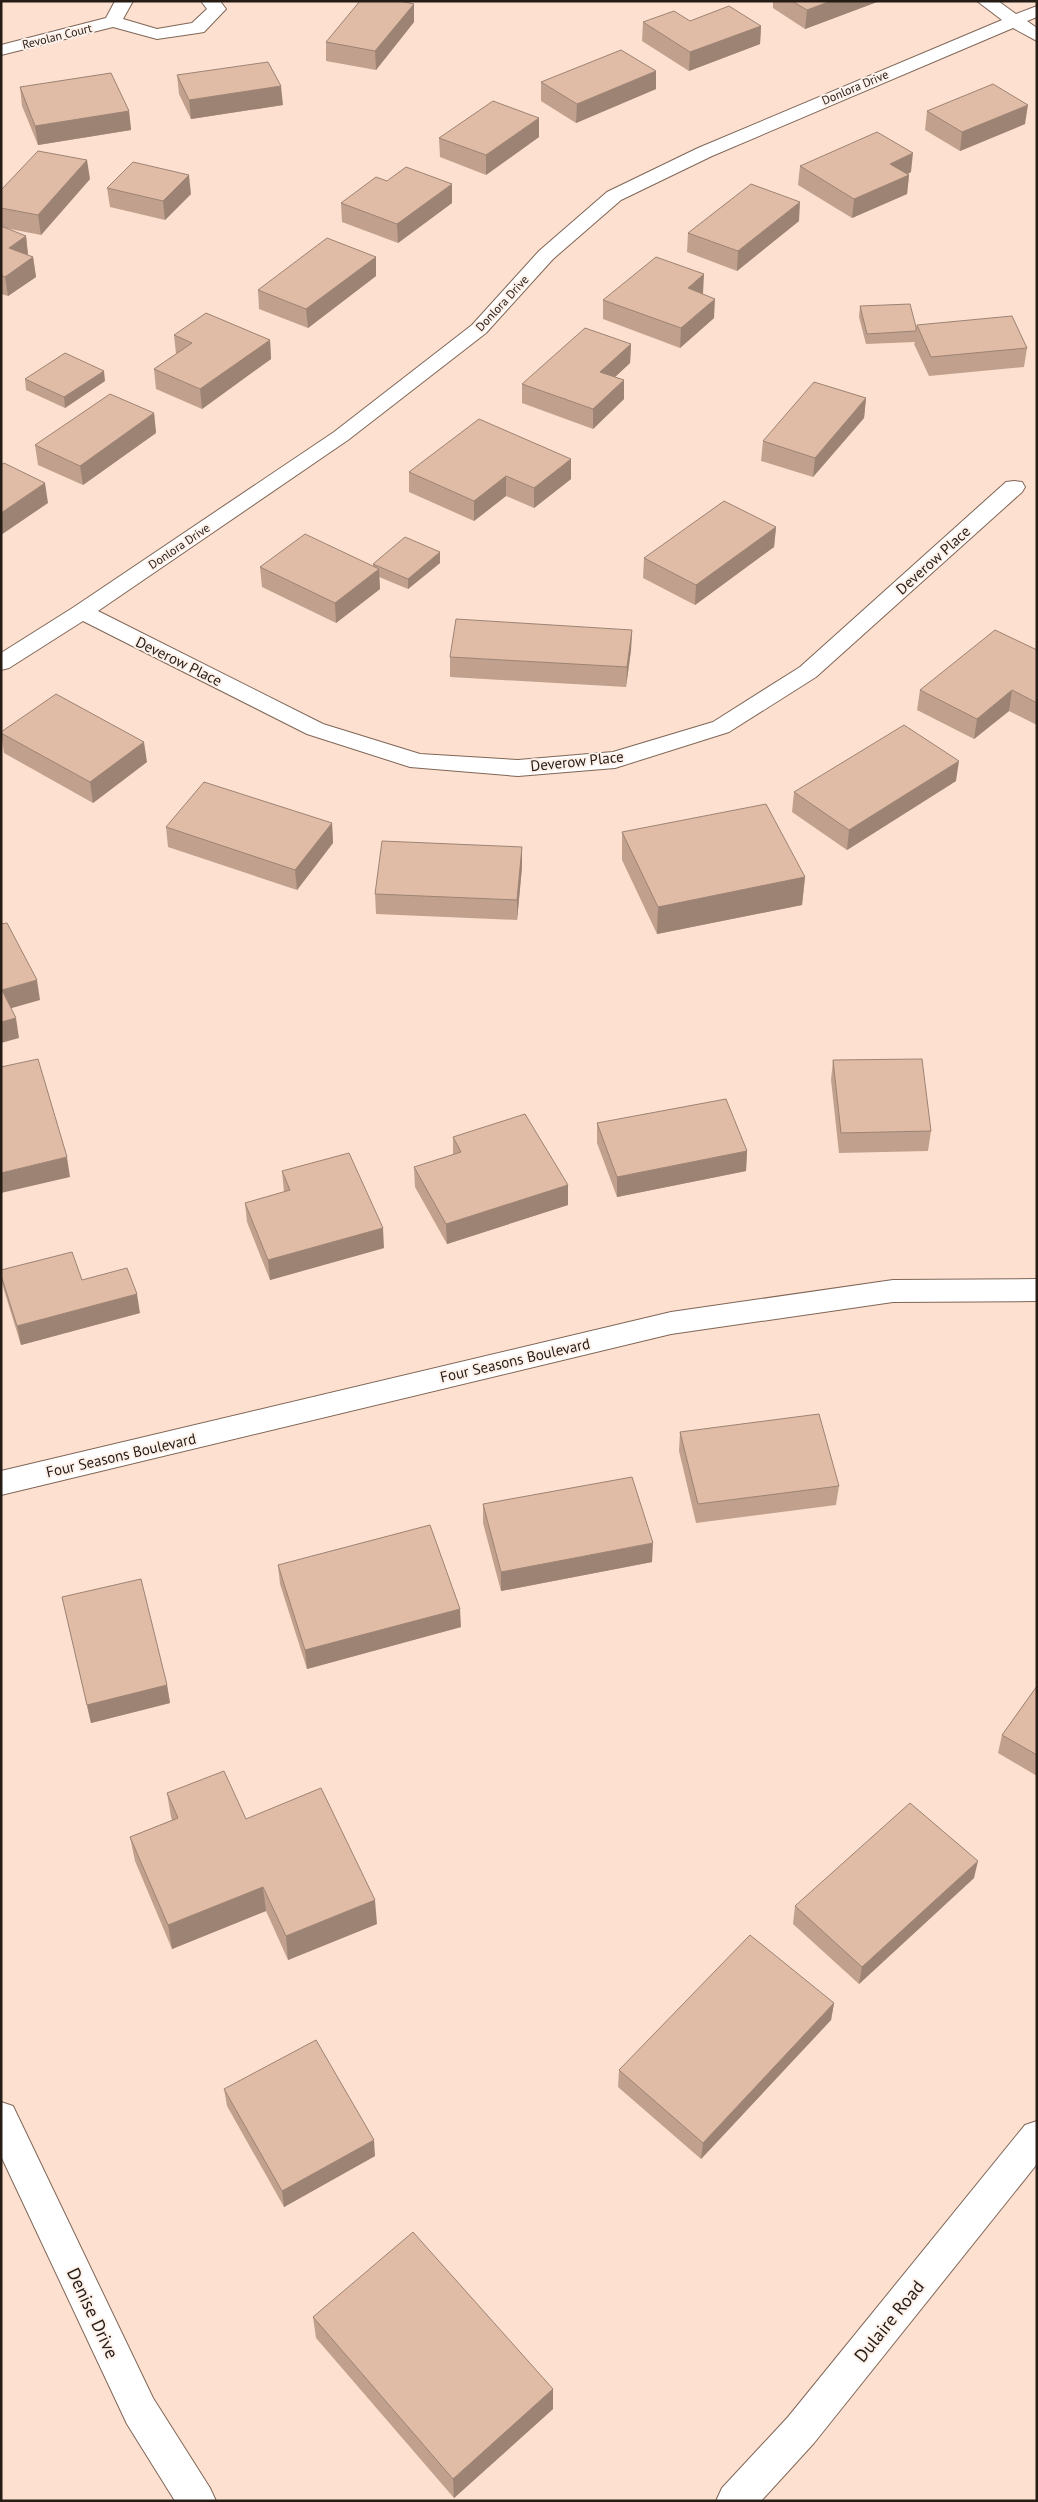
<svg xmlns="http://www.w3.org/2000/svg" width="1038" height="2502" font-family="'PT Sans',sans-serif">
  <rect width="100%" height="100%" fill="#fde0cf"/>
  <g fill="none" stroke-linecap="round" stroke-linejoin="round">
    <g stroke="#7f6657" stroke-width="2">
      <g id="street">
        <path d="M115 1H133L123 19 157 29 192 23 207 9 201 1H220L226 9 204 32 198 33 157 39 113 27 1 55V45L106 18Z"/>
        <path d="M977 1H998L1016 14 1037 6V17L1027 21 1037 28V41L1013 28 712 156 621 200 553 259 486 333 348 440 98 611 323 724 420 754 518 760 613 752 713 722 800 667 1006 482 1014 481 1022 482 1025 487 1022 492 816 677 729 732 615 768 518 776 410 767 307 734 83 621 9 668 1 670V653L74 607 334 432 472 325 539 251 607 192 698 148 1002 20Z"/>
        <path d="M1 2102 13 2106 153 2398 210 2488 216 2501H175L127 2424 1 2156Z"/>
        <path d="M1037 2121V2164L814 2443 761 2501H716L722 2488 788 2417 1025 2125Z"/>
      </g>
    </g>
    <g stroke="#7f6657" stroke-width="2">
      <path id="secondary" d="M1037 1279V1301L893 1302 671 1334 1 1495V1471L671 1312 893 1280Z"/>
    </g>
    <use href="#street" fill="#fff" fill-rule="evenodd"/>
    <use href="#secondary" fill="#fff" fill-rule="evenodd"/>
  </g>
  <g fill="#c1a18e">
    <path d="M773 1H877V2L805 29 773 8Z"/>
    <path d="M414 4V22L376 70 326 61V42Z"/>
    <path d="M690 21 761 26 760 44 689 71 642 41 643 22Z"/>
    <path d="M177 75 283 105 191 119 179 94Z"/>
    <path d="M541 82 656 89 576 123 541 101Z"/>
    <path d="M20 87 129 111 131 130 38 145 22 106Z"/>
    <path d="M927 111 1025 124 960 151 925 130Z"/>
    <path d="M539 137 486 175 440 157 439 138Z"/>
    <path d="M800 166 911 172 908 174 909 175 907 194 852 218 798 185Z"/>
    <path d="M90 179 41 235 5 228 26 236 28 255 33 257 36 277 8 296 1 294V190Z"/>
    <path d="M387 181 452 203 398 243 342 222 341 203Z"/>
    <path d="M107 188 191 194 165 220 110 207Z"/>
    <path d="M799 221 737 271 687 252 688 233Z"/>
    <path d="M376 257V276L308 328 259 309 258 290Z"/>
    <path d="M703 294 714 318 680 348 603 319V300Z"/>
    <path d="M860 306 916 327 917 325 1027 348 1024 367 929 376 914 344 915 342 866 344 859 317Z"/>
    <path d="M174 335 270 340 271 359 202 409 156 389 154 369 176 354Z"/>
    <path d="M631 344 630 363 615 377 624 380V399L593 429 522 403V384Z"/>
    <path d="M25 379 105 381 65 408 26 390Z"/>
    <path d="M866 398 864 418 813 477 761 461 763 441Z"/>
    <path d="M154 413 156 433 83 485 38 465 35 445Z"/>
    <path d="M571 459V479L534 508 506 496 474 521 409 492V472Z"/>
    <path d="M776 527 774 547 695 605 643 578 644 558Z"/>
    <path d="M440 563 408 589 379 577 380 589 336 623 262 587 260 567 373 566V564Z"/>
    <path d="M632 630 631 650 626 687 450 677V657Z"/>
    <path d="M1037 650V725L1009 711 974 739 917 710 920 690Z"/>
    <path d="M1 732 147 762 93 803 4 753Z"/>
    <path d="M956 781 847 850 792 812 794 792Z"/>
    <path d="M332 823 333 843 297 890 168 847 166 827Z"/>
    <path d="M622 832 805 877 802 905 657 934 622 860Z"/>
    <path d="M522 847V867L517 920 376 914 375 894Z"/>
    <path d="M833 1060 931 1131 928 1151 839 1153 831 1080Z"/>
    <path d="M597 1123 747 1151 746 1171 617 1197 597 1143Z"/>
    <path d="M453 1137 568 1185V1205L447 1244 415 1187 414 1167 453 1155Z"/>
    <path d="M282 1171 384 1248 270 1280 247 1222 245 1203 284 1192Z"/>
    <path d="M1 1270 82 1280 140 1313 21 1345 4 1290 1 1278Z"/>
    <path d="M680 1432 839 1486 836 1505 696 1523 679 1451Z"/>
    <path d="M483 1504 652 1562 501 1591 483 1523Z"/>
    <path d="M278 1565 461 1627 307 1669 280 1584Z"/>
    <path d="M62 1597 167 1685 170 1703 91 1723Z"/>
    <path d="M1037 1686V1776L998 1753 1002 1735Z"/>
    <path d="M167 1793 246 1819 377 1924 288 1960 266 1911 172 1949 135 1861 130 1837 172 1820 171 1817Z"/>
    <path d="M974 1878 859 1984 793 1924 795 1906Z"/>
    <path d="M834 2003 831 2020 701 2159 618 2087 619 2070Z"/>
    <path d="M224 2089 375 2156 284 2207 227 2106Z"/>
    <path d="M313 2317 553 2389V2409L454 2498 316 2338Z"/>
  </g>
  <g fill="#9d8374">
    <path d="M831 1H877V2L805 29 807 10Z"/>
    <path d="M414 4V22L376 70 375 51Z"/>
    <path d="M761 26 760 44 689 71 690 52Z"/>
    <path d="M656 71V89L576 123 577 104Z"/>
    <path d="M281 86 283 105 191 119 189 100Z"/>
    <path d="M1028 105 1025 124 960 151 962 132Z"/>
    <path d="M129 111 131 130 38 145 35 126Z"/>
    <path d="M539 118V137L486 175V155Z"/>
    <path d="M913 153 911 172 888 183 890 164Z"/>
    <path d="M87 160 90 179 41 235 38 215Z"/>
    <path d="M189 175 191 194 165 220 163 201Z"/>
    <path d="M909 175 907 194 852 218 854 199Z"/>
    <path d="M452 184V203L398 243 397 224Z"/>
    <path d="M800 202 799 221 737 271 738 251Z"/>
    <path d="M26 236 28 255 9 248Z"/>
    <path d="M33 257 36 277 8 296 5 277Z"/>
    <path d="M376 257V276L308 328 306 309Z"/>
    <path d="M704 274 703 294 688 288Z"/>
    <path d="M715 299 714 318 680 348 681 328Z"/>
    <path d="M270 340 271 359 202 409 200 389Z"/>
    <path d="M631 344 630 363 600 391V372Z"/>
    <path d="M104 371 105 381 65 408 64 397Z"/>
    <path d="M624 380V399L593 429V409Z"/>
    <path d="M866 398 864 418 813 477 815 458Z"/>
    <path d="M154 413 156 433 83 485 80 466Z"/>
    <path d="M571 459V479L534 508V488Z"/>
    <path d="M506 476V496L474 521V501Z"/>
    <path d="M45 483 48 503 1 535V513Z"/>
    <path d="M776 527 774 547 695 605 696 585Z"/>
    <path d="M440 552V563L408 589V579Z"/>
    <path d="M379 569 380 589 336 623 335 603Z"/>
    <path d="M632 630 631 650 626 687 627 667Z"/>
    <path d="M1012 690 1009 711 974 739 977 719Z"/>
    <path d="M144 742 147 762 93 803 90 782Z"/>
    <path d="M959 761 956 781 847 850 849 830Z"/>
    <path d="M332 823 333 843 297 890 295 870Z"/>
    <path d="M522 847V867L517 920V900Z"/>
    <path d="M805 877 802 905 657 934 658 907Z"/>
    <path d="M37 980 40 1000 5 1010 2 990Z"/>
    <path d="M16 1018 19 1038 1 1043V1022Z"/>
    <path d="M747 1151 746 1171 617 1197V1177Z"/>
    <path d="M67 1157 70 1177 1 1193V1173Z"/>
    <path d="M568 1185V1205L447 1244 446 1224Z"/>
    <path d="M383 1228 384 1248 270 1280 268 1260Z"/>
    <path d="M137 1294 140 1313 21 1345 17 1326Z"/>
    <path d="M653 1543 652 1562 501 1591V1572Z"/>
    <path d="M460 1609 461 1627 307 1669 305 1650Z"/>
    <path d="M167 1685 170 1703 91 1723 87 1705Z"/>
    <path d="M978 1861 974 1878 859 1984 862 1967Z"/>
    <path d="M263 1887 266 1911 172 1949 168 1925Z"/>
    <path d="M375 1900 377 1924 288 1960 286 1936Z"/>
    <path d="M834 2003 831 2020 701 2159 703 2143Z"/>
    <path d="M374 2140 375 2156 284 2207 282 2191Z"/>
    <path d="M553 2389V2409L454 2498 453 2479Z"/>
  </g>
  <g fill="#e0bba5" stroke="#9d8374">
    <path d="M360 1H400L414 4 375 51 326 42Z"/>
    <path d="M792 1H831L807 10Z"/>
    <path d="M729 6 761 26 690 52 643 22 674 11 690 21Z"/>
    <path d="M621 50 656 71 577 104 541 82Z"/>
    <path d="M268 62 281 86 189 100 177 75Z"/>
    <path d="M111 73 129 111 35 126 20 87Z"/>
    <path d="M993 84 1028 105 962 132 927 111Z"/>
    <path d="M493 101 539 118 486 155 439 138Z"/>
    <path d="M877 132 913 153 890 164 909 175 854 199 800 166Z"/>
    <path d="M38 151 87 160 38 215 1 208V190Z"/>
    <path d="M133 162 189 175 163 201 107 188Z"/>
    <path d="M406 167 452 184 397 224 341 203 376 177 387 181Z"/>
    <path d="M751 184 800 202 738 251 688 233Z"/>
    <path d="M1 226 26 236 9 248 33 257 5 277 1 275Z"/>
    <path d="M327 238 376 257 306 309 258 290Z"/>
    <path d="M656 257 704 274 688 288 715 299 681 328 603 300Z"/>
    <path d="M910 304 916 327V331L867 334 860 306Z"/>
    <path d="M206 313 270 340 200 389 154 369 192 343 174 335Z"/>
    <path d="M1012 316 1027 348 931 357 917 325Z"/>
    <path d="M585 328 631 344 600 372 624 380 593 409 522 384Z"/>
    <path d="M65 353 104 371 64 397 25 379Z"/>
    <path d="M814 382 866 398 815 458 763 441Z"/>
    <path d="M110 394 154 413 80 466 35 445Z"/>
    <path d="M479 419 571 459 534 488 506 476 474 501 409 472Z"/>
    <path d="M4 463 45 483 1 513V465Z"/>
    <path d="M724 501 776 527 696 585 644 558Z"/>
    <path d="M305 534 379 569 335 603 260 567Z"/>
    <path d="M405 537 440 552 408 579 373 564Z"/>
    <path d="M456 619 632 630 627 667 450 657Z"/>
    <path d="M995 630 1037 650V703L1012 690 977 719 920 690Z"/>
    <path d="M56 694 144 742 90 782 1 733V732Z"/>
    <path d="M904 725 959 761 849 830 794 792Z"/>
    <path d="M204 782 332 823 295 870 166 827Z"/>
    <path d="M766 804 805 877 658 907 622 832Z"/>
    <path d="M382 841 522 847 517 900 375 894Z"/>
    <path d="M7 923 37 980 2 990 16 1018 1 1022V924Z"/>
    <path d="M38 1059 67 1157 1 1173V1067Z"/>
    <path d="M922 1059 931 1131 841 1133 833 1060Z"/>
    <path d="M726 1099 747 1151 617 1177 597 1123Z"/>
    <path d="M525 1114 568 1185 446 1224 414 1167 461 1152 453 1137Z"/>
    <path d="M349 1153 383 1228 268 1260 245 1203 290 1190 282 1171Z"/>
    <path d="M72 1252 82 1280 127 1268 137 1294 17 1326 1 1275V1270Z"/>
    <path d="M819 1414 839 1486 698 1504 680 1432Z"/>
    <path d="M632 1477 653 1543 501 1572 483 1504Z"/>
    <path d="M430 1525 460 1609 305 1650 278 1565Z"/>
    <path d="M141 1579 167 1685 87 1705 62 1597Z"/>
    <path d="M1037 1686V1755L1002 1735Z"/>
    <path d="M224 1771 246 1819 321 1788 375 1900 286 1936 263 1887 168 1925 130 1837 178 1818 167 1793Z"/>
    <path d="M910 1803 978 1861 862 1967 795 1906Z"/>
    <path d="M750 1935 834 2003 703 2143 619 2070Z"/>
    <path d="M316 2040 374 2140 282 2191 224 2089Z"/>
    <path d="M413 2232 553 2389 453 2479 313 2317Z"/>
  </g>
  <g text-anchor="middle" dominant-baseline="central" stroke-width="4" stroke-linejoin="round" paint-order="stroke">
    <g font-size="12" fill="#261c16" stroke="#fdf1ea">
      <text transform="translate(57 36) rotate(-14)">Revolan Court</text>
      <text transform="translate(855 87) rotate(-23)">Donlora Drive</text>
      <text transform="translate(502 303) rotate(-47)">Donlora Drive</text>
      <text transform="translate(179 546) rotate(-34)">Donlora Drive</text>
    </g>
    <g font-size="15" fill="#261c16" stroke="#fdf1ea">
      <text transform="translate(933 560) rotate(-42)">Deverow Place</text>
      <text transform="translate(179 661) rotate(26)">Deverow Place</text>
      <text transform="translate(577 761) rotate(-6)">Deverow Place</text>
      <text transform="translate(515 1360) rotate(-13)">Four Seasons Boulevard</text>
      <text transform="translate(121 1455) rotate(-13)">Four Seasons Boulevard</text>
    </g>
    <g font-size="18" fill="#261c16" stroke="#fdf1ea">
      <text transform="translate(93 2313) rotate(65)">Denise Drive</text>
      <text transform="translate(889 2321) rotate(-51)">Dulaire Road</text>
    </g>
  </g>
  <rect width="1038" height="2502" fill="none" stroke="#261c16" stroke-width="5"/>
</svg>
